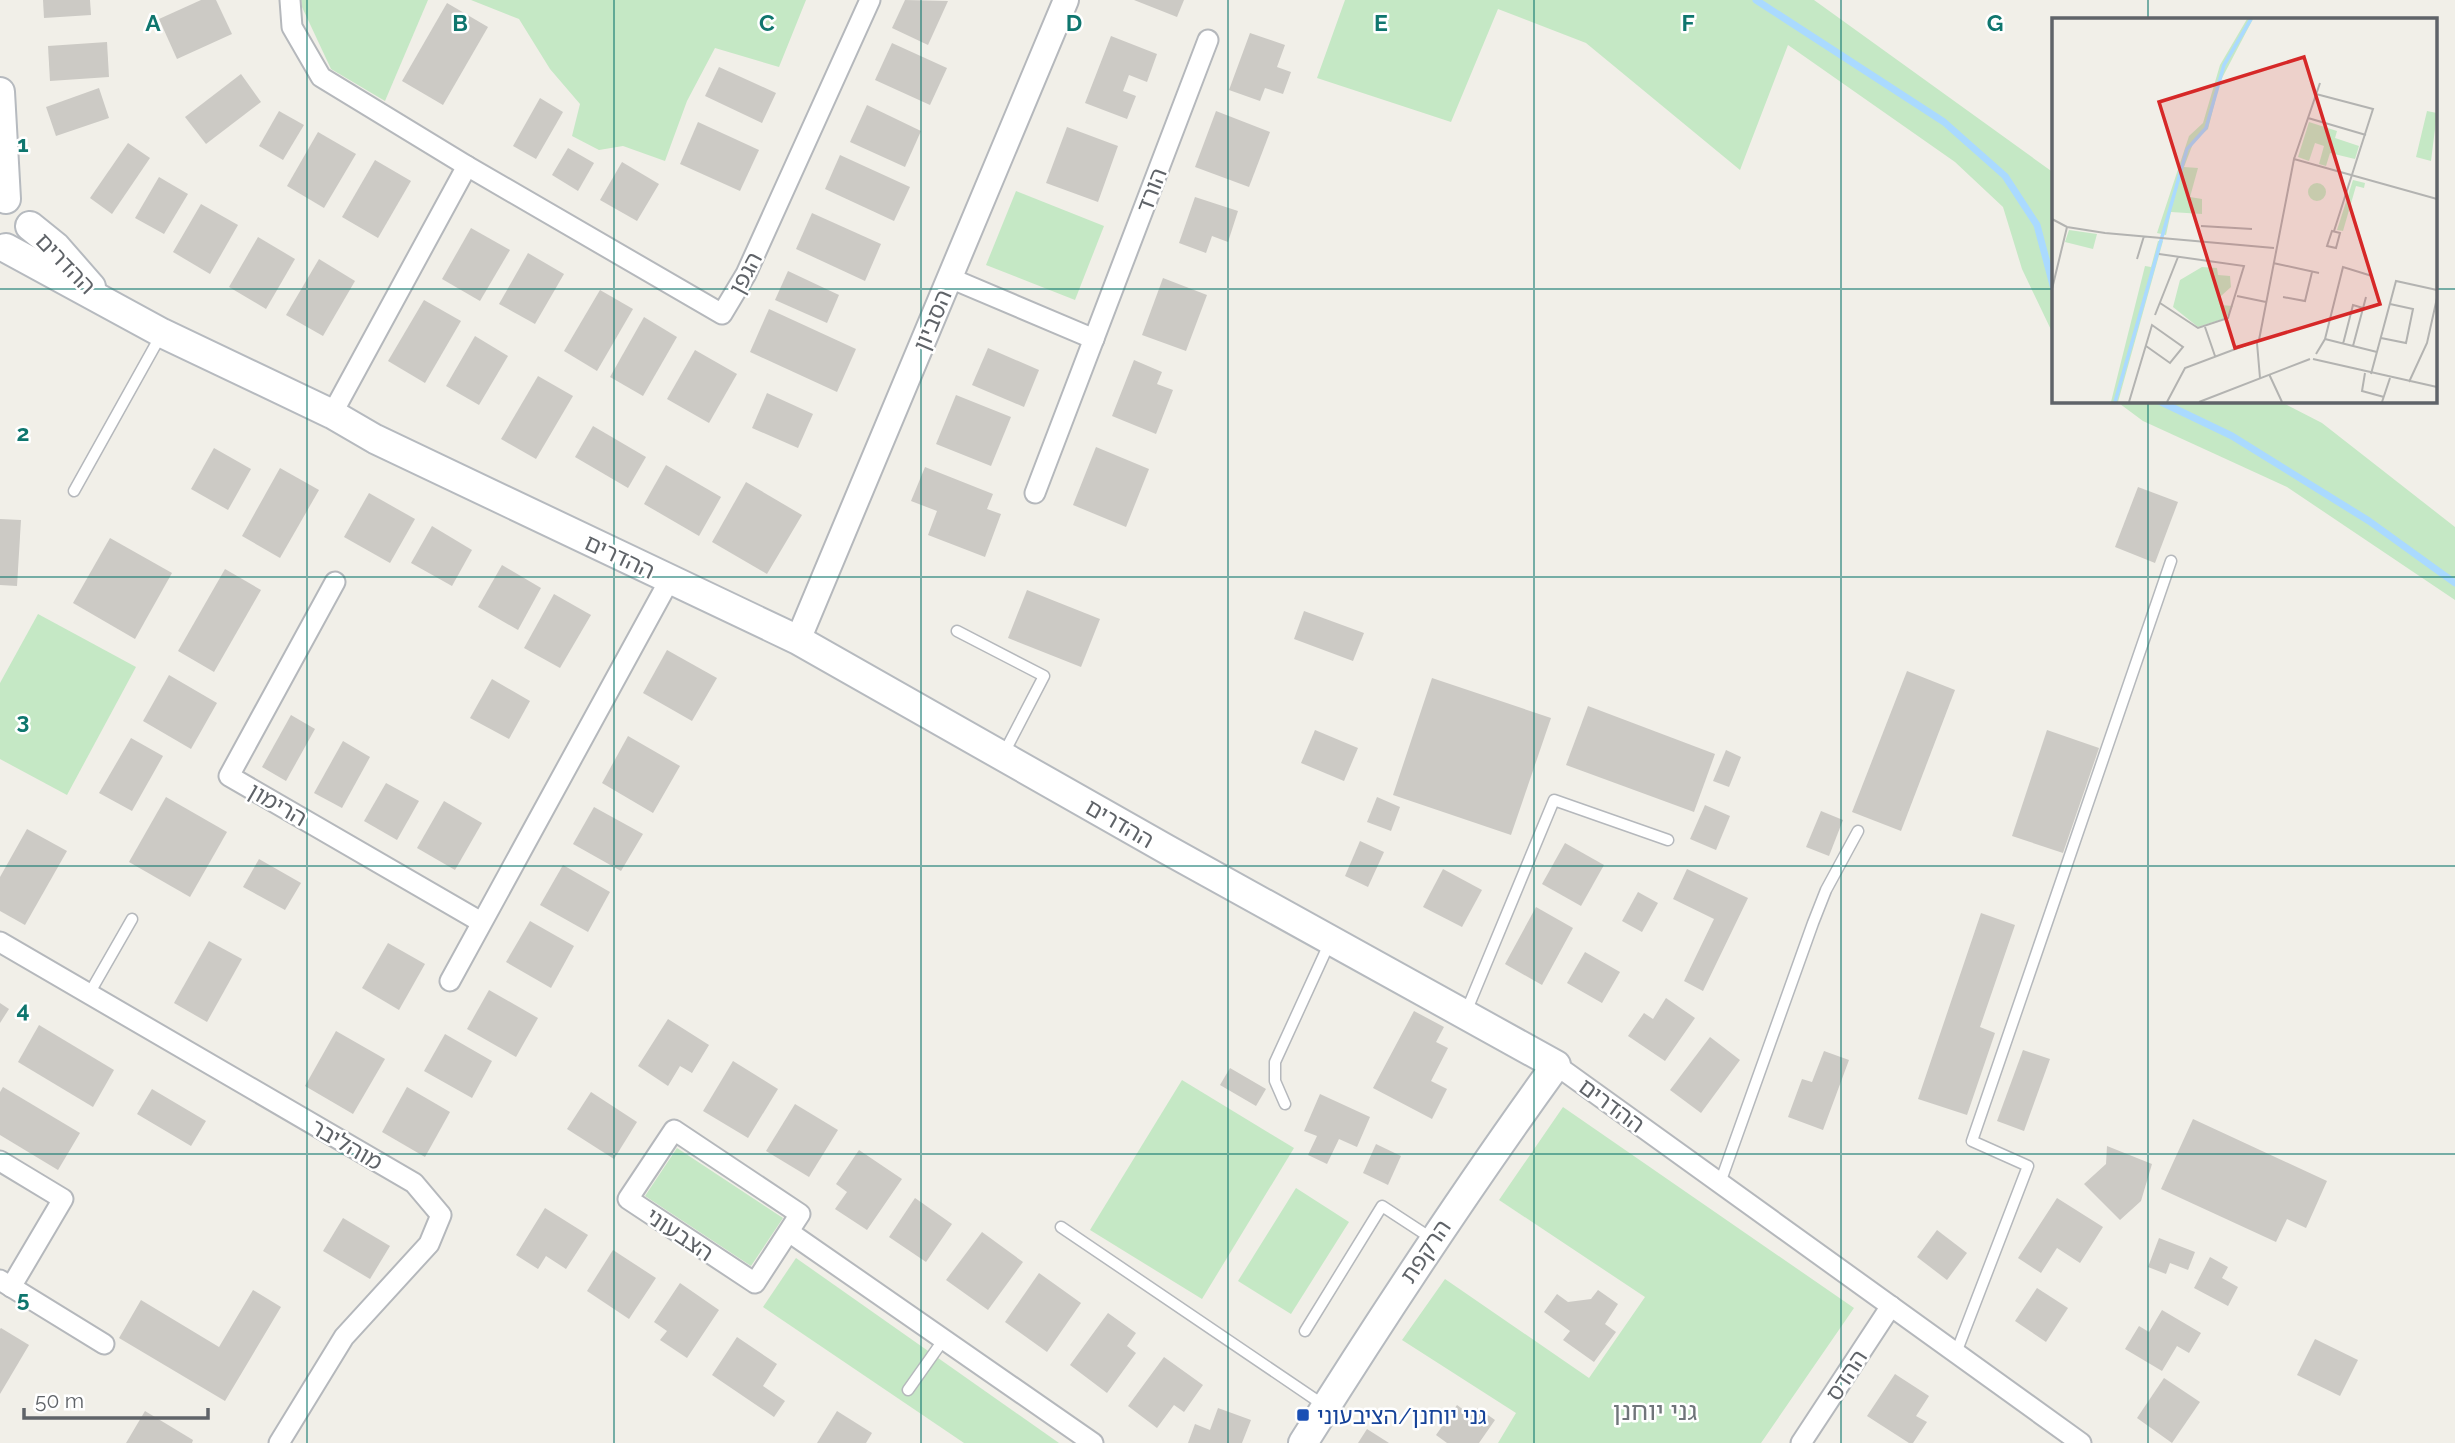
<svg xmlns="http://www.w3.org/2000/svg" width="2455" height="1443" font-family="Raleway,'Noto Sans Hebrew',sans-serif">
  <rect width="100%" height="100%" fill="#f1efe8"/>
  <g fill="#c5e8c5">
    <path d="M301 0H428L385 101 331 69 302 7Z"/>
    <path d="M471 0H806L779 67 715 48 687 101 665 161 623 146 599 150 572 136 580 104 550 69 519 19Z"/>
    <path d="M1345 0H1814L2054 173V336L2022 269 2003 207 1955 162 1788 45 1740 170 1586 43 1498 9 1451 122 1317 78Z"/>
    <path d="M1016 191 1104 226 1075 300 986 265Z"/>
    <path d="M2116 401H2279L2322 423 2455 527V600L2287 487 2143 421Z"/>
    <path d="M38 614 136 667 67 795 0 759V683Z"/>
    <path d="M1182 1080 1294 1148 1202 1299 1090 1230Z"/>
    <path d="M1563 1107 1854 1308 1761 1443H1498L1516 1413 1402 1340 1445 1279 1589 1378 1645 1297 1499 1200Z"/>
    <path d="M677 1148 783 1218 751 1266 645 1196Z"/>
    <path d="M1296 1188 1349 1222 1291 1314 1238 1281Z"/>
    <path d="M796 1258 1059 1443H964L763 1307Z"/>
  </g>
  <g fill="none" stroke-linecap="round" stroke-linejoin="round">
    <g stroke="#aadaff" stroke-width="7">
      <path d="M1756 0 1944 122 2005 176 2037 225 2054 289"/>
      <path d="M2159 401 2232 436 2369 521 2455 583"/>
    </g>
  </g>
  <g fill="#cccac5">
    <path d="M43 0H90L91 15 44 18Z"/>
    <path d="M201 0H216L232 34 177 59 159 19Z"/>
    <path d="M905 0 948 1 928 45 892 28Z"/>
    <path d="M1134 0H1184L1177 17Z"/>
    <path d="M447 3 488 27 443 105 402 81Z"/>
    <path d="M1250 33 1285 45 1277 67 1291 72 1283 94 1265 88 1260 101 1229 90Z"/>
    <path d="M1111 36 1157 54 1147 82 1129 75 1123 91 1136 96 1127 119 1085 103Z"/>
    <path d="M107 42 109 77 50 81 48 46Z"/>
    <path d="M892 43 947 68 930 105 875 80Z"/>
    <path d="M719 67 776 93 762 123 705 96Z"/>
    <path d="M241 74 261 102 206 144 185 117Z"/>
    <path d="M99 88 109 118 56 136 46 107Z"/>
    <path d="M540 98 563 112 536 159 513 146Z"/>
    <path d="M867 105 921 131 905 167 850 142Z"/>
    <path d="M279 111 304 125 283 160 259 146Z"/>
    <path d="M1216 111 1270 132 1249 187 1195 167Z"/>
    <path d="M698 122 759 150 740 191 680 164Z"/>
    <path d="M1067 127 1118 146 1098 202 1046 183Z"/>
    <path d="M318 132 356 154 324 208 287 186Z"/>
    <path d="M128 143 150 158 112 214 90 198Z"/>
    <path d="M568 148 594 163 578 191 552 175Z"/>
    <path d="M840 155 910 187 894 221 825 189Z"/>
    <path d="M375 160 411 181 378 238 342 217Z"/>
    <path d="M622 162 659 184 637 221 600 200Z"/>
    <path d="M159 177 188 194 164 234 135 218Z"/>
    <path d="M1195 197 1238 211 1228 242 1212 236 1206 253 1179 243Z"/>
    <path d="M201 204 238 225 210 274 173 252Z"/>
    <path d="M812 213 881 244 865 281 796 249Z"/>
    <path d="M471 228 510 250 480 301 442 279Z"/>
    <path d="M258 237 295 259 266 309 229 287Z"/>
    <path d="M528 253 564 274 535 324 499 304Z"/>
    <path d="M319 259 355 281 323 336 286 315Z"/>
    <path d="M788 271 839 295 827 323 775 300Z"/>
    <path d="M1163 278 1207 295 1186 351 1142 335Z"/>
    <path d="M600 290 633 309 597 371 564 351Z"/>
    <path d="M424 300 461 321 425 383 388 361Z"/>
    <path d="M769 309 856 349 837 392 750 352Z"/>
    <path d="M644 317 677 337 643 396 610 377Z"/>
    <path d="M475 336 508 356 479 405 446 386Z"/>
    <path d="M988 348 1039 370 1024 407 972 385Z"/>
    <path d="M695 350 737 374 709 423 667 399Z"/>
    <path d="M1134 360 1162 372 1157 384 1173 390 1156 434 1112 416Z"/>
    <path d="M538 376 573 396 536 459 501 439Z"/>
    <path d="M767 393 813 414 798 448 752 428Z"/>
    <path d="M956 395 1011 417 991 466 936 444Z"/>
    <path d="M593 426 646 457 628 488 575 457Z"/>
    <path d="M1096 447 1149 469 1126 527 1073 505Z"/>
    <path d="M214 448 251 469 228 510 191 489Z"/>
    <path d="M666 465 721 497 699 536 644 504Z"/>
    <path d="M925 467 993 494 987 509 1001 514 985 557 928 535 937 511 911 501Z"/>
    <path d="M280 468 319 490 280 558 242 536Z"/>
    <path d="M746 482 802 515 767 574 712 542Z"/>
    <path d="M2138 487 2178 502 2155 563 2115 547Z"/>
    <path d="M369 493 415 519 390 563 344 537Z"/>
    <path d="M0 519 21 520 17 586 0 585Z"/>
    <path d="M432 526 472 550 452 586 411 563Z"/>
    <path d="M110 538 172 573 135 639 73 603Z"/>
    <path d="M502 565 541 588 518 630 478 607Z"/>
    <path d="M225 569 261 590 214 672 178 651Z"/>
    <path d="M1027 590 1100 619 1081 667 1008 638Z"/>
    <path d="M554 594 591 615 560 668 524 648Z"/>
    <path d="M1304 611 1364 633 1353 661 1294 639Z"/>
    <path d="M667 650 717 678 692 721 643 693Z"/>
    <path d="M1907 671 1955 690 1901 831 1852 812Z"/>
    <path d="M169 675 217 703 191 749 143 721Z"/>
    <path d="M1432 678 1551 718 1511 835 1393 795Z"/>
    <path d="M492 679 530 701 509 739 470 718Z"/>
    <path d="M1588 706 1715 754 1694 812 1566 765Z"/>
    <path d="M291 715 315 729 286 781 262 767Z"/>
    <path d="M1315 730 1358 748 1344 781 1301 763Z"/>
    <path d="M2047 730 2099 748 2063 853 2012 836Z"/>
    <path d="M628 736 680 766 653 813 602 783Z"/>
    <path d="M131 738 163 756 132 811 99 793Z"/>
    <path d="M343 741 370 757 342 808 314 793Z"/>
    <path d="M1726 750 1741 757 1729 787 1713 781Z"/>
    <path d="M386 783 419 801 397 840 364 821Z"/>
    <path d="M166 797 227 832 190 897 129 862Z"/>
    <path d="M1377 797 1400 807 1391 831 1367 822Z"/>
    <path d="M444 801 482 823 455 870 417 848Z"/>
    <path d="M1705 805 1730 816 1716 850 1690 839Z"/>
    <path d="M594 807 643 834 621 871 573 844Z"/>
    <path d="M1821 811 1843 820 1829 856 1806 847Z"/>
    <path d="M27 829 67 851 25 925 0 911V877Z"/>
    <path d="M1360 841 1384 852 1368 887 1345 876Z"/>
    <path d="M1565 843 1604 865 1581 906 1542 884Z"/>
    <path d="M259 859 301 883 285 910 243 887Z"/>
    <path d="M563 865 610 892 588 932 540 905Z"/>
    <path d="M1443 869 1482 890 1462 927 1423 907Z"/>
    <path d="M1687 869 1748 898 1703 991 1684 981 1714 919 1673 899Z"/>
    <path d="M1638 892 1658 903 1642 932 1622 921Z"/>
    <path d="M1536 907 1573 928 1542 985 1505 964Z"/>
    <path d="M1981 913 2015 925 1980 1027 1995 1033 1967 1115 1918 1099Z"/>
    <path d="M530 921 574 946 551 988 506 962Z"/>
    <path d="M209 941 242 959 207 1022 174 1003Z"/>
    <path d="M388 943 425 964 399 1010 362 988Z"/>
    <path d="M1585 952 1620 972 1602 1003 1567 983Z"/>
    <path d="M489 990 538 1018 516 1057 467 1029Z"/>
    <path d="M1666 998 1695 1018 1665 1061 1628 1036 1644 1013 1653 1019Z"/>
    <path d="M0 1003 9 1009 0 1023Z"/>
    <path d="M1414 1011 1444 1027 1436 1042 1448 1048 1431 1081 1447 1089 1432 1119 1373 1088Z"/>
    <path d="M668 1019 709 1045 692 1073 680 1066 668 1086 638 1066Z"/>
    <path d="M39 1025 114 1070 93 1107 18 1062Z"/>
    <path d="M336 1031 385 1059 353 1114 305 1086Z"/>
    <path d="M445 1034 492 1061 472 1098 424 1071Z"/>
    <path d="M1710 1037 1740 1060 1701 1113 1670 1090Z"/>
    <path d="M2023 1050 2050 1059 2024 1131 1997 1121Z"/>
    <path d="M1824 1051 1849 1060 1823 1130 1788 1117 1802 1079 1812 1082Z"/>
    <path d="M733 1061 778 1089 748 1138 703 1111Z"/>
    <path d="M1230 1068 1266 1089 1256 1106 1220 1085Z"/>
    <path d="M3 1087 80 1133 58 1170 0 1135V1092Z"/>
    <path d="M407 1087 450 1112 425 1157 382 1132Z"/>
    <path d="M152 1089 206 1121 191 1146 137 1114Z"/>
    <path d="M591 1092 637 1122 614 1159 567 1129Z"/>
    <path d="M1320 1094 1370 1117 1357 1147 1339 1139 1327 1164 1308 1155 1317 1136 1304 1131Z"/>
    <path d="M795 1104 838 1130 809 1177 766 1151Z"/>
    <path d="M2193 1119 2327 1181 2306 1228 2287 1219 2276 1242 2161 1189Z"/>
    <path d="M1376 1144 1401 1156 1388 1185 1363 1173Z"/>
    <path d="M2107 1146 2152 1164 2141 1201 2120 1220 2084 1184 2106 1164Z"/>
    <path d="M859 1150 902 1179 867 1230 835 1209 847 1192 836 1184Z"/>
    <path d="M915 1198 952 1224 926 1262 889 1237Z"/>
    <path d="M2057 1198 2103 1227 2080 1263 2057 1248 2041 1273 2018 1258Z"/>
    <path d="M545 1208 588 1235 566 1269 546 1256 538 1269 516 1255Z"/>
    <path d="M343 1218 390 1246 370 1279 323 1251Z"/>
    <path d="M1937 1230 1967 1253 1947 1280 1917 1257Z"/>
    <path d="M982 1232 1023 1262 988 1310 946 1280Z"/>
    <path d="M2159 1238 2195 1252 2188 1270 2170 1263 2166 1274 2148 1267Z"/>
    <path d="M613 1250 656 1278 629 1319 587 1291Z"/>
    <path d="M2210 1257 2228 1267 2222 1278 2238 1287 2228 1306 2194 1288Z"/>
    <path d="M1039 1273 1081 1303 1047 1352 1005 1322Z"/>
    <path d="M680 1283 719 1310 687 1358 660 1340 667 1331 654 1322Z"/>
    <path d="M2037 1288 2068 1308 2046 1342 2015 1321Z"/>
    <path d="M253 1290 281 1307 225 1401 119 1338 141 1300 219 1347Z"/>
    <path d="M1598 1290 1618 1304 1605 1324 1616 1332 1594 1362 1563 1340 1570 1331 1544 1312 1557 1294 1568 1302 1591 1299Z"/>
    <path d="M2162 1310 2201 1333 2189 1353 2177 1346 2162 1371 2125 1349 2139 1326 2149 1332Z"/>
    <path d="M1108 1313 1136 1333 1127 1346 1136 1353 1107 1393 1070 1365Z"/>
    <path d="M1 1328 29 1345 0 1394V1329Z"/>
    <path d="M737 1337 777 1364 763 1386 785 1401 774 1417 712 1375Z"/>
    <path d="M2315 1339 2358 1360 2340 1396 2297 1375Z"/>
    <path d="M1164 1357 1203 1385 1184 1412 1174 1405 1157 1428 1128 1406Z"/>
    <path d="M1895 1374 1929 1396 1916 1416 1927 1422 1913 1443H1909L1867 1416Z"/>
    <path d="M2164 1378 2200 1402 2172 1443 2137 1418Z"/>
    <path d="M1457 1405 1472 1416 1478 1408 1495 1420 1479 1443H1447L1436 1435Z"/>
    <path d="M1218 1408 1251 1420 1242 1443H1188L1195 1424 1210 1430Z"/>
    <path d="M145 1411 193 1440 192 1443H126Z"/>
    <path d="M837 1411 872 1433 866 1443H817Z"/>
    <path d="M1367 1429 1389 1443H1358Z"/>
  </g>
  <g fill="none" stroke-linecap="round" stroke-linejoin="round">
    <g stroke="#b5b8bc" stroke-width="13">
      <g id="service">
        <path d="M74 491 161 335"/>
        <path d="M957 631 1044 676 1004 753"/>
        <path d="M89 994 132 919"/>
        <path d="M1466 1012 1554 800 1668 840"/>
        <path d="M1285 1104 1275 1081V1062L1329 944"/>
        <path d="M1720 1183 1813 923 1826 890 1858 831"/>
        <path d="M1061 1227 1325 1406"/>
        <path d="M1305 1331 1382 1206 1431 1238"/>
        <path d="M1956 1353 2028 1166 1972 1141 2171 561"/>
        <path d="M908 1390 944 1339"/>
      </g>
    </g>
    <g stroke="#b5b8bc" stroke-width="23">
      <g id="minor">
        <path d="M290 0 292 27 321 77 467 166 722 314 746 274 870 0"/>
        <path d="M950 278 1094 339"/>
        <path d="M332 414 467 166"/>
        <path d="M1035 493 1208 40"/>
        <path d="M335 582 229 776 481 922"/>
        <path d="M0 942 414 1183 441 1215 429 1244 344 1337 279 1443"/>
        <path d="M450 981 670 579"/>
        <path d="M1556 1065 2081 1443"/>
        <path d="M674 1130 800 1214 755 1283 628 1199Z"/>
        <path d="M0 1161 63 1199 11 1287"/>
        <path d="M789 1232 1093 1443"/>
        <path d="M0 1280 104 1344"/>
        <path d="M1801 1443 1891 1306"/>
      </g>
    </g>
    <g stroke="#b5b8bc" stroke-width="28">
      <path id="tertiary" d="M798 640 1066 0"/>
    </g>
    <g stroke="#b6babf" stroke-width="32">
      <g id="secondary">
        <path d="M0 92 6 199"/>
        <path d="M30 226 56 247 91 287"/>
        <path d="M6 248 162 333 332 414 375 439 798 640 1166 849 1556 1065C1467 1188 1384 1314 1303 1443"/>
      </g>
    </g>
    <use href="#service" stroke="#fff" stroke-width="10"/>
    <use href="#minor" stroke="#fff" stroke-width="19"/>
    <use href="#tertiary" stroke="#fff" stroke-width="24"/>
    <use href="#secondary" stroke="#fff" stroke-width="28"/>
  </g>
  <path fill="none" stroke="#0f766e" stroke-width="2" stroke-opacity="0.55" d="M307 0V1443M614 0V1443M921 0V1443M1228 0V1443M1534 0V1443M1841 0V1443M2148 0V19M0 289H2054M2436 289H2455M2148 401V1443M0 577H2455M0 866H2455M0 1154H2455"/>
  <rect fill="#1a4fb4" stroke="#fff" stroke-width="2.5" x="1296" y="1408" width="14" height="14" rx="3.5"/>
  <g text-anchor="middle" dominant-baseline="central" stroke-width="5" stroke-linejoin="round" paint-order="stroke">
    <g font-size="23" fill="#5f6368" stroke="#fff">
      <text transform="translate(1151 190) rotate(-69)">הורד</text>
      <text transform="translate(66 263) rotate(46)">ההדרים</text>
      <text transform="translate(745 273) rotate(-62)">הגפן</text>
      <text transform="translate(932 320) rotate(-67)">הסביון</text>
      <text transform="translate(620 556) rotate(25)">ההדרים</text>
      <text transform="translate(278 804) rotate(30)">הרימון</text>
      <text transform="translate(1120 823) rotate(30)">ההדרים</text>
      <text transform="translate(1612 1105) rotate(36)">ההדרים</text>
      <text transform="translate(347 1144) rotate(30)">מוהליבר</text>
      <text transform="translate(680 1234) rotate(34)">הצבעוני</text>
      <text transform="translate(1425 1251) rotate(-56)">הרקפת</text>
      <text transform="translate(1846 1375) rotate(-57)">ההדס</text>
    </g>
    <g font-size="23" fill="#164399" stroke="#fff" text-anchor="start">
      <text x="1317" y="1415">גני יוחנן/הציבעוני</text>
    </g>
    <g font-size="26" fill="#70757a" stroke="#fff">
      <text x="1655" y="1411">גני יוחנן</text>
    </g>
  </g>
  <g transform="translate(2052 18)">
    <rect width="385" height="385" fill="#f1efe8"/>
    <path d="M195 1H201L168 64 156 111 142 123 132 149 146 150 138 179 150 181V196L119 194 114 217 105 215 137 118 151 105 168 47ZM375 93 385 95 379 143 364 139ZM257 104 285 113 283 120 307 128 303 141 278 135 274 148 267 146 272 128 263 125 257 143 246 139ZM301 162 313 165 312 170 304 168 291 213 285 212ZM256 174a9 9 0 1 1 18 0a9 9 0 1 1-18 0ZM17 212 45 216 41 231 13 224ZM106 223H111L66 384H59L93 248 99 249ZM150 249 165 250 166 257 178 258 179 269 169 278 168 287 181 288 174 300 146 309 121 289 128 262Z" fill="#c5e8c5"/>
    <path fill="none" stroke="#aadaff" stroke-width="3.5" d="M63 384 135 131 154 110 172 47 199 1"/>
    <path fill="none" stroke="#b3b3b1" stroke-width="2" d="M264 76 321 91 282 213M256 100 314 117M242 141 268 65M0 201 15 209 53 215 222 230M149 208 200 211M280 213 288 215 284 230 275 228ZM107 236 192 248 176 300 146 310 108 285M85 241 92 218M221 245 267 255M0 271 15 209M185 278 214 284M231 279 253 283 260 254M103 297 126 239M153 309 163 338M329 320 354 325 361 291 338 286M273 321 325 334M207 322 242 141 385 181M205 325 208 360M291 326 301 287 311 290M301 328 314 279M264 336 273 321 291 249 320 258M261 341 385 369M313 355 310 373 332 379M217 356 230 384M319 356 344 263 385 272M357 364 375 325 385 280M77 384 100 307 131 329 118 345 94 328M115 384 133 350 202 324M147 384 258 341M330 384 338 360"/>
    <path fill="#d62828" fill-opacity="0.15" stroke="#d62828" stroke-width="3.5" d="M252 39 328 286 183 330 107 84Z"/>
    <rect width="385" height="385" fill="none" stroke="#5f6368" stroke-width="3.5"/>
  </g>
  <g font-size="23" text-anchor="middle" font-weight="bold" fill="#0f766e" stroke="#fff" stroke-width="5" stroke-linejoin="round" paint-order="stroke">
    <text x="153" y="31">A</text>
    <text x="460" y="31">B</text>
    <text x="767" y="31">C</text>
    <text x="1074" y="31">D</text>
    <text x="1381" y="31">E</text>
    <text x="1688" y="31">F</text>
    <text x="1995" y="31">G</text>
    <text x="23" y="152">1</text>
    <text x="23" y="441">2</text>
    <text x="23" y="729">3</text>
    <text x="23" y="1018">4</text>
    <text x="23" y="1307">5</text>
  </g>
  <path d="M24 1408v10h184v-10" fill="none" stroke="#5f6368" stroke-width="3.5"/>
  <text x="35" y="1408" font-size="21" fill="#5f6368" stroke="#ffffff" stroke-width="5" paint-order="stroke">50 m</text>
</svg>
